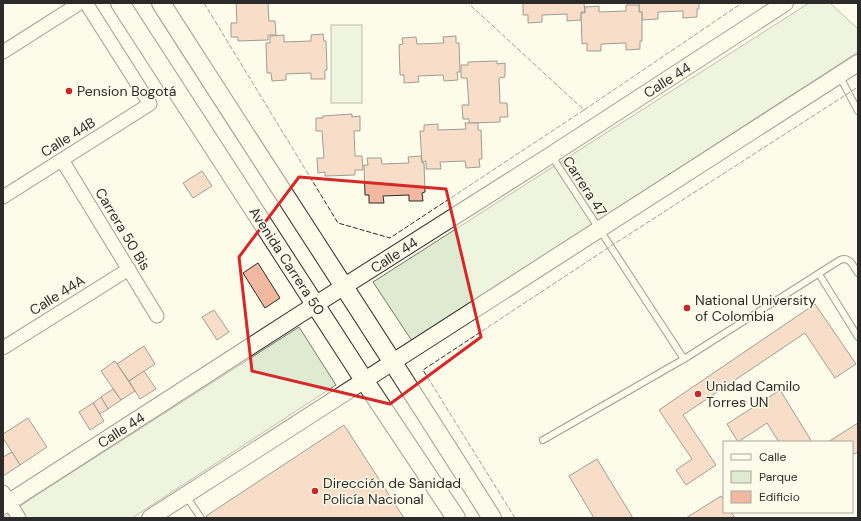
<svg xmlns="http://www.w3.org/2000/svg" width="861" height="521" font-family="'DM Sans',sans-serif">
  <rect width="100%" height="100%" fill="#fdfbea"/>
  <g fill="#deebd1" stroke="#74746e">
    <path d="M809 3H830L858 29V52L412 341 373 282Z"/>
    <rect x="331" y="25" width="31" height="78"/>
    <path d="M299 327 336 385 132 518H3L35 496Z"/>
  </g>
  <g fill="#f2b8a0" stroke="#2b2b2b">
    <path d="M236 3H268L269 21H275L276 35H268V40L238 41V37H231V23H237Z"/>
    <path d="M523 3H584L585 12H581V20L567 21V14L542 15V22L528 23V15H523Z"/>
    <path d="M639 3H699V9H697V17L683 18V11L658 12V19L642 20V12H639Z"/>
    <path d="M626 5H639V12H642V41H640V49L626 50V43L601 44V51H587V43L582 44 581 13H585V7L599 6V12L626 11Z"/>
    <path d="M323 34 324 41H326L327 70H325V79H311V73L286 74V80L272 81 271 73H267L266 43H270V36L284 35V42L311 41V35Z"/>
    <path d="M456 36V43H459L460 72H457L458 80 444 81 443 75 418 76 419 82 404 83V75H400L399 45 403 44 402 38 416 37 417 44 444 43 443 37Z"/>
    <path d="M497 61V64L505 63V77L499 78 500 103H507L508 117H500V122L469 123V119H463L462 105H469L467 78H461V65H468V62Z"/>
    <path d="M352 114V117L360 116V131H354L355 156H362L363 170H355V175L325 176V172L318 173 317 158H324L322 131H316V118H323V116Z"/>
    <path d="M465 123H478V130H481L482 159H479L480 167 466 168 465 161 440 162 441 169H426V161L422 162 420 131H424V125L438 124V130L466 129Z"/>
    <path d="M421 156 422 163H424L425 192 422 193 423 201H409V195L383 196 384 203H369V195H365L364 165H368L367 158H381L382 164 409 163 408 157Z"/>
    <path d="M202 171 212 186 193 198 183 183Z"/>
    <path d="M258 263 280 298 265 308 243 273Z"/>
    <path d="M815 304 856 364 835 378 805 333 683 415 716 465 686 485 676 470 692 459 659 410Z"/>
    <path d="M214 310 229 332 217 340 202 317Z"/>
    <path d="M144 346 155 364 129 381 117 364Z"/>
    <path d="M115 361 135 391 121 400 101 371Z"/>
    <path d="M144 371 156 389 140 399 129 381Z"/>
    <path d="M113 389 121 400 108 409 101 397Z"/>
    <path d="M780 390 812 442H779L767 423 738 442 727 424Z"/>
    <path d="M101 397 108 409 100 414 93 403Z"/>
    <path d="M93 403 104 421 90 430 79 412Z"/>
    <path d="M28 418 47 447 20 465 3 438V434Z"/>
    <path d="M858 423V452L852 455V442H828Z"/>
    <path d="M344 425 404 518H208L206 516Z"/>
    <path d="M12 452 20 465 3 476V457Z"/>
    <path d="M597 459 633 518H594L569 476Z"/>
    <path d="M721 496 724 500V512H731L735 518H686Z"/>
  </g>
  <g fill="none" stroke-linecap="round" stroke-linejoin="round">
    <g stroke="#2b2b2b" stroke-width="8">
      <g id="service">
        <path d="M840 77 858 111"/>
        <path d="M551 155 684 359"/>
        <path d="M819 274 858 337"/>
        <path d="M543 440 684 359 840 260C850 256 853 266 858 273"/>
        <path d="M186 496 201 518"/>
      </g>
    </g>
    <g stroke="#2b2b2b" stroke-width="15">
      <g id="minor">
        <path d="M3 52 80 3"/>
        <path d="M62 160 157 316"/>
        <path d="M3 197 150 104 86 3"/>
        <path d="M3 348 129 269"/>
        <path d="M3 492 19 518"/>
      </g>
    </g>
    <g stroke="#2b2b2b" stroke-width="18">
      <g id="tertiary">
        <path d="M3 506 299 315 551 155 785 3"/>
        <path d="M150 518 858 63"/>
      </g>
    </g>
    <g stroke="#2b2b2b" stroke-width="20">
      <g id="secondary">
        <path d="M120 3 364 380 456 518"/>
        <path d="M161 3C271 175 383 345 492 518"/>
      </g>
    </g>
    <use href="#service" stroke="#fdfbea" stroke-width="6"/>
    <use href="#minor" stroke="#fdfbea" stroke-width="13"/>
    <use href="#tertiary" stroke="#fdfbea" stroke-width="16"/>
    <use href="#secondary" stroke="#fdfbea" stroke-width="18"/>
    <g stroke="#2b2b2b" stroke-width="1" stroke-dasharray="5 2" stroke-linecap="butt">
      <path d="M204 3 338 223 390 238 584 110 468 3"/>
      <path d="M584 110 742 3"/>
      <path d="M515 518 423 370 611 246 858 87"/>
    </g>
  </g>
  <path d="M0 0H861V521H0ZM299 177 446 189 481 337 390 404 252 371 239 257Z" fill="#fdfbea" fill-opacity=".55" fill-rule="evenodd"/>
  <path fill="none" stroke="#d62828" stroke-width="3" stroke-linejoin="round" d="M299 177 446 189 481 337 390 404 252 371 239 257Z"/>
  <g fill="#c62828" stroke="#fdfbea" stroke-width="1.5">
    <circle cx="69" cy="91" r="4"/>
    <circle cx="687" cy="308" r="4"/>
    <circle cx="698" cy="394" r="4"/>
    <circle cx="315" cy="491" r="4"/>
  </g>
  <g text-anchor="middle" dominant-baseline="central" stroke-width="3" stroke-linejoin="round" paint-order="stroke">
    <g font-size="14" fill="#2b2b2b" stroke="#fdfbea">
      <text transform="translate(667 80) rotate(-33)">Calle 44</text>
      <text transform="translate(68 137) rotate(-32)">Calle 44B</text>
      <text transform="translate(585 186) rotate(57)">Carrera 47</text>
      <text transform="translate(123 229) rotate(59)">Carrera 50 Bis</text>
      <text transform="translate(394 255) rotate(-33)">Calle 44</text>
      <text transform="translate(287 261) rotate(57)">Avenida Carrera 50</text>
      <text transform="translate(57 295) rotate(-32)">Calle 44A</text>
      <text transform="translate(121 430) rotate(-33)">Calle 44</text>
    </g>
    <g font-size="14" fill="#2b2b2b" stroke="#fdfbea" text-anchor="start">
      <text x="77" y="91">Pension Bogotá</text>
      <text x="695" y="300">National University<tspan x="695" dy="16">of Colombia</tspan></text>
      <text x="706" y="386">Unidad Camilo<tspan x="706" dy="16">Torres UN</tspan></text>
      <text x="323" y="483">Dirección de Sanidad<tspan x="323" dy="16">Policía Nacional</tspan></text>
    </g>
  </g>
  <rect width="861" height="521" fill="none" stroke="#2b2b2b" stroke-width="8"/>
  <rect x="723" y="441" width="130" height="72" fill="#fdfbea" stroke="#a9a89e"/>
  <rect x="731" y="454" width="20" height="6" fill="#fdfbea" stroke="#a9a89e"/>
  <text x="759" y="461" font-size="12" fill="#2b2b2b">Calle</text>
  <rect x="731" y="471" width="20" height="12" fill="#deebd1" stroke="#a9a89e"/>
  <text x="759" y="481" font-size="12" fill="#2b2b2b">Parque</text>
  <rect x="731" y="491" width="20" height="12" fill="#f2b8a0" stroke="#a9a89e"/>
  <text x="759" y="501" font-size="12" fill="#2b2b2b">Edificio</text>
</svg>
